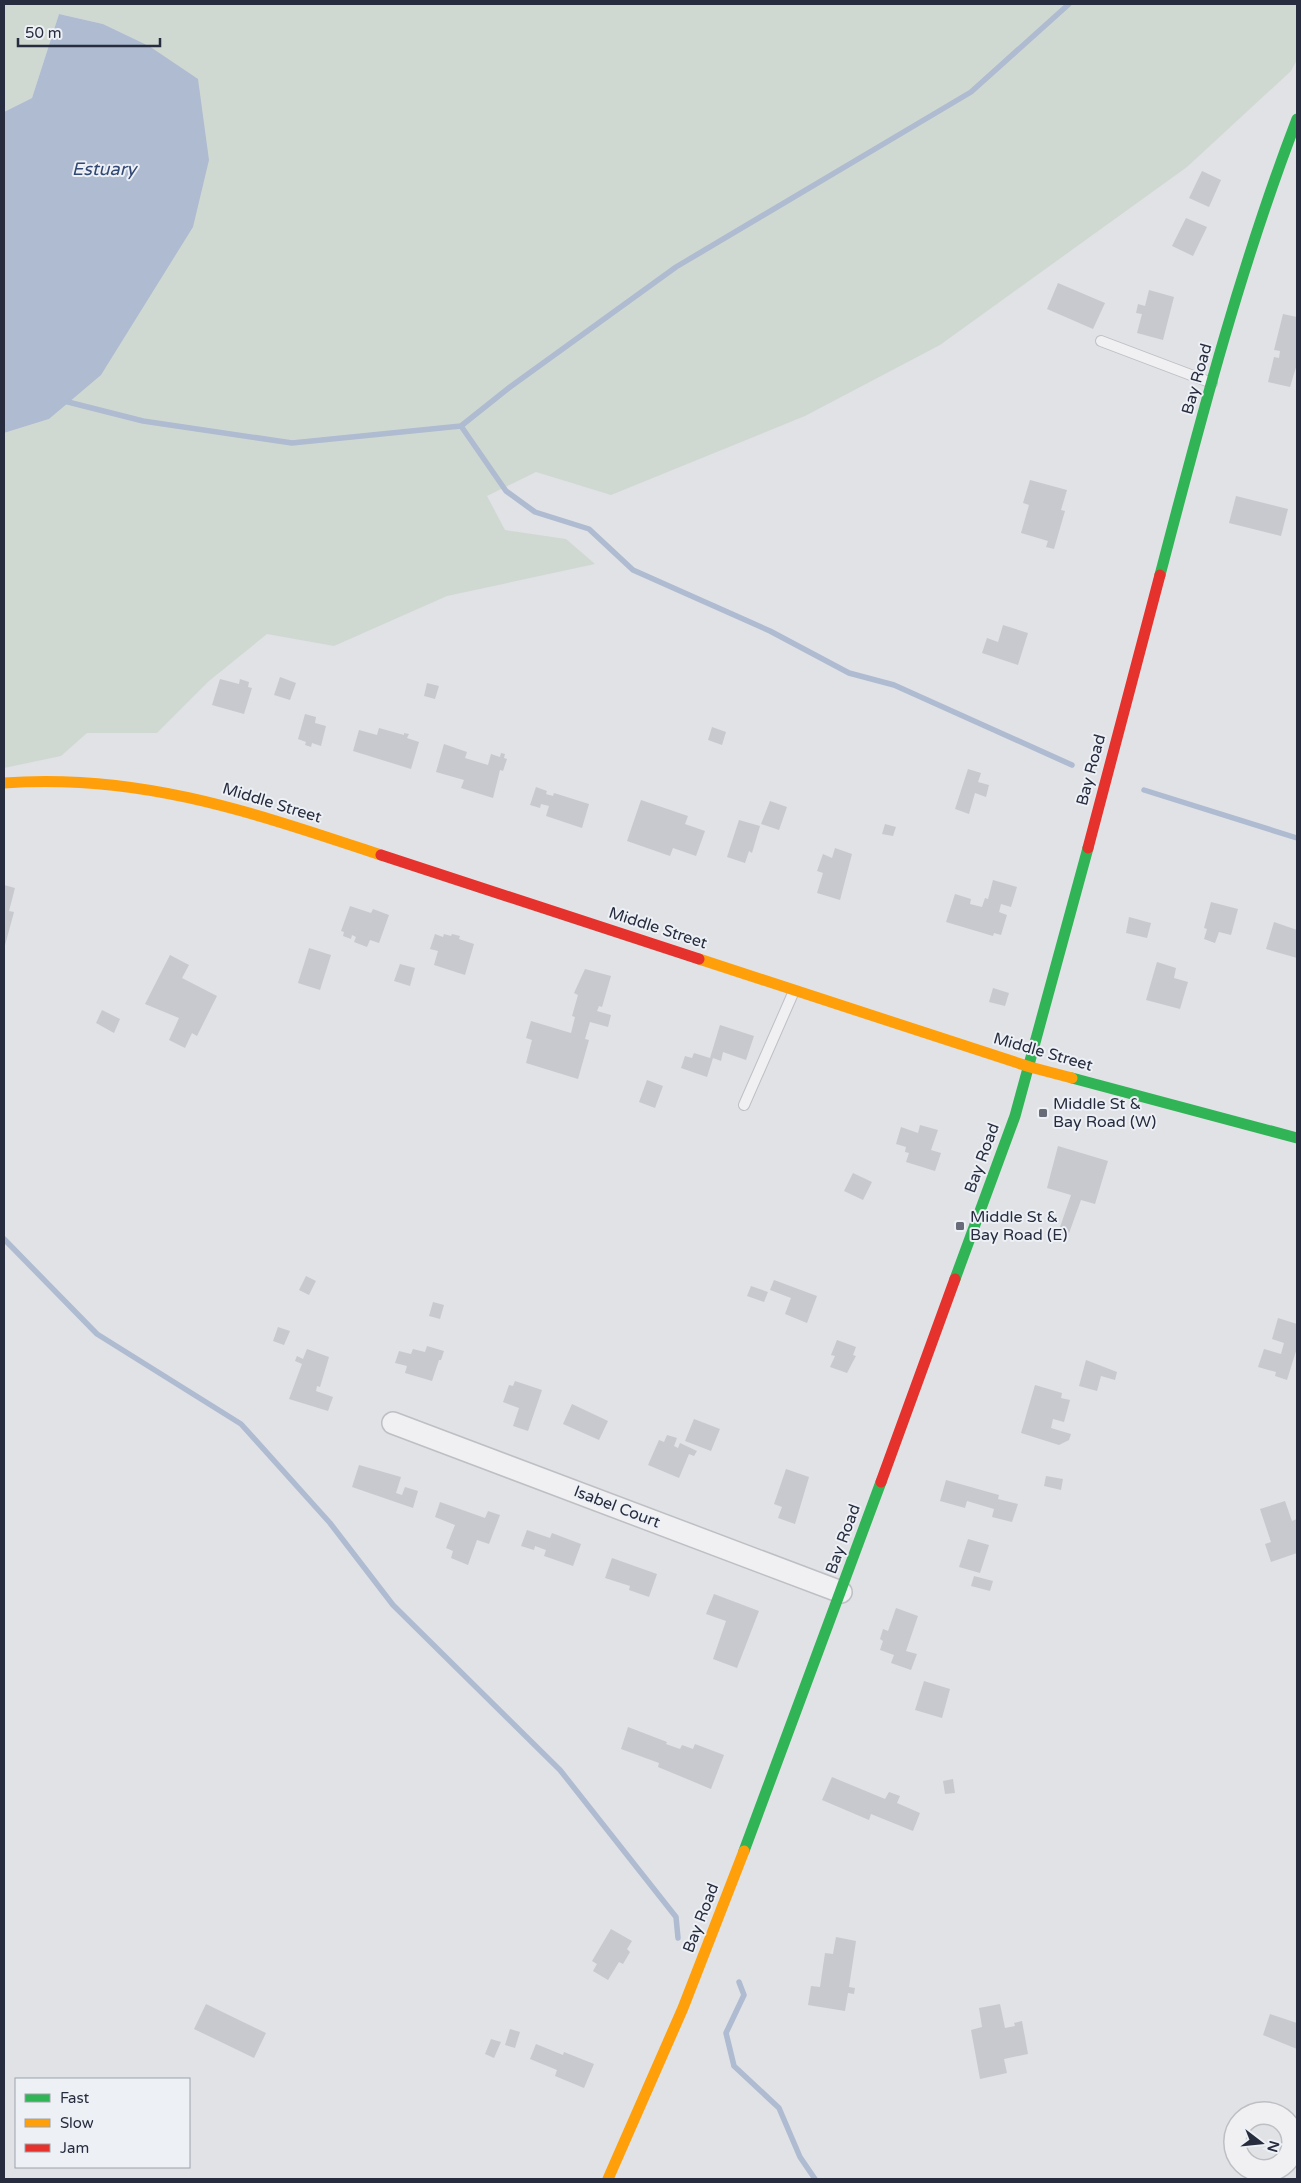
<svg xmlns="http://www.w3.org/2000/svg" width="1301" height="2183" font-family="'Varela Round',sans-serif">
  <rect width="100%" height="100%" fill="#e0e2e6"/>
  <path fill="#d0d9d1" d="M4 4H1297V60L1291 71 1187 167 940 345 805 416 611 495 536 472 487 496 505 530 566 539 595 564 447 596 334 646 267 634 209 681 157 733H87L61 756 4 768V433L49 419 105 368 131 326 149 46 103 24 59 14 32 98 4 112Z"/>
  <path fill="#aebbd1" d="M59 14 103 24 149 46 198 79 209 160 193 227 101 375 49 419 4 433V112L32 98Z"/>
  <g fill="none" stroke-linecap="round" stroke-linejoin="round">
    <g stroke="#aebbd1" stroke-width="5.5">
      <path d="M64 401 143 421 292 443 461 426 510 387 676 267 971 92 1069 4"/>
      <path d="M461 426 506 491 535 512 589 529 633 570 770 631 849 673 894 685 1072 765"/>
      <path d="M1144 790 1297 838"/>
      <path d="M4 1239 97 1334 241 1424 330 1523 393 1605 560 1770 676 1917 678 1938"/>
      <path d="M739 1982 744 1995 726 2033 734 2066 779 2108 800 2157 815 2179"/>
    </g>
  </g>
  <g fill="#c7c9ce">
    <path d="M1202 171 1221 180 1209 207 1189 198Z"/>
    <path d="M1186 218 1207 227 1193 256 1172 246Z"/>
    <path d="M1058 283 1105 303 1093 329 1047 309Z"/>
    <path d="M1149 290 1174 297 1163 340 1137 333 1142 314 1136 313 1138 304 1145 306Z"/>
    <path d="M1283 314 1297 317V364L1290 387 1268 382 1274 357 1279 358 1280 351 1274 350Z"/>
    <path d="M1030 480 1067 490 1061 510 1065 511 1054 549 1046 547 1048 541 1021 533 1029 505 1023 503Z"/>
    <path d="M1236 496 1288 509 1281 536 1229 523Z"/>
    <path d="M1003 625 1028 633 1018 665 982 653 987 638 998 642Z"/>
    <path d="M280 677 296 683 290 700 274 695Z"/>
    <path d="M220 679 239 684 240 679 249 682 248 687 252 688 244 714 212 705Z"/>
    <path d="M427 683 439 686 435 699 424 696Z"/>
    <path d="M305 714 316 717 315 723 326 726 321 746 312 743 311 747 305 745 306 742 298 739Z"/>
    <path d="M712 727 726 732 722 745 708 740Z"/>
    <path d="M379 728 404 735V733L409 734 407 738 419 742 411 769 353 751 359 730 377 735Z"/>
    <path d="M444 744 467 752 465 758 488 765 491 754 500 757 501 753 505 754 504 758 507 759 503 771 500 770 493 798 461 788 464 780 436 772Z"/>
    <path d="M968 769 981 773 978 782 989 785 986 797 975 793 969 814 955 809Z"/>
    <path d="M536 787 547 791 546 794 553 796 554 793 589 804 582 828 546 816 549 806 541 804 540 808 530 805Z"/>
    <path d="M641 800 688 816 685 824 705 831 696 856 673 848 670 856 627 841Z"/>
    <path d="M770 801 787 807 779 830 761 824Z"/>
    <path d="M739 820 760 826 752 853 749 851 745 863 727 857Z"/>
    <path d="M885 824 896 827 893 836 882 834Z"/>
    <path d="M835 848 852 854 840 900 817 893 823 873 817 871 823 854 832 858Z"/>
    <path d="M993 880 1017 887 1011 907 1001 904 999 912 1007 915 1001 935 994 933 993 936 946 922 955 894 971 899 970 904 982 907 985 898 988 899Z"/>
    <path d="M4 885 15 888 9 911 14 912 4 949Z"/>
    <path d="M1211 902 1238 909 1231 935 1219 932 1215 943 1204 939 1207 929 1204 928Z"/>
    <path d="M350 906 371 913 373 909 389 915 379 943 370 940 367 947 354 942 356 937 352 935 351 939 343 936 344 932 341 931Z"/>
    <path d="M1129 917 1151 923 1147 938 1126 933Z"/>
    <path d="M1274 922 1297 930V958L1266 949Z"/>
    <path d="M435 934 443 937 444 934 451 936 452 934 460 936 459 939 474 944 465 975 434 965 438 951 430 949Z"/>
    <path d="M309 948 331 955 320 990 298 983Z"/>
    <path d="M170 955 189 965 182 978 217 996 197 1036 192 1033 185 1048 169 1040 179 1018 145 1004Z"/>
    <path d="M1157 962 1176 968 1174 978 1188 982 1180 1009 1146 1000Z"/>
    <path d="M400 964 415 968 410 986 394 981Z"/>
    <path d="M585 969 611 976 602 1007 599 1006 597 1011 611 1015 608 1027 590 1022 585 1039 589 1040 578 1079 526 1063 532 1040 526 1038 531 1021 571 1033 575 1017 572 1016 578 995 574 993Z"/>
    <path d="M993 988 1009 993 1005 1006 989 1002Z"/>
    <path d="M102 1010 120 1019 114 1033 96 1023Z"/>
    <path d="M720 1025 754 1036 746 1060 723 1052 721 1061 713 1058 707 1077 681 1068 685 1056 692 1058 694 1053 710 1058Z"/>
    <path d="M647 1080 663 1086 655 1108 639 1102Z"/>
    <path d="M920 1125 938 1130 931 1150 941 1153 935 1171 906 1162 909 1153 905 1152 906 1147 896 1144 901 1127 918 1133Z"/>
    <path d="M1058 1146 1108 1161 1095 1204 1081 1200 1068 1236 1058 1233 1071 1195 1047 1188Z"/>
    <path d="M853 1173 872 1182 863 1200 844 1191Z"/>
    <path d="M306 1276 316 1281 309 1295 299 1290Z"/>
    <path d="M774 1280 817 1296 807 1323 785 1314 791 1298 770 1290Z"/>
    <path d="M751 1286 768 1292 764 1302 747 1296Z"/>
    <path d="M433 1302 444 1305 440 1319 429 1316Z"/>
    <path d="M1278 1318 1297 1324V1348L1287 1380 1275 1376 1276 1372 1258 1367 1264 1349 1281 1354 1284 1343 1272 1339Z"/>
    <path d="M278 1327 290 1331 284 1345 273 1341Z"/>
    <path d="M837 1340 856 1347 853 1355 856 1356 847 1373 830 1367 835 1356 831 1355Z"/>
    <path d="M427 1346 444 1351 441 1360H439L432 1381 405 1373 407 1366 395 1363 399 1351 411 1354 413 1349 425 1352Z"/>
    <path d="M307 1349 329 1357 320 1387 317 1386 316 1391 333 1397 328 1411 289 1399 302 1364 295 1361 297 1356 303 1359Z"/>
    <path d="M1086 1360 1117 1372 1115 1380 1101 1376 1097 1391 1079 1386Z"/>
    <path d="M515 1381 542 1390 528 1431 513 1426 519 1408 503 1402 509 1385 513 1386Z"/>
    <path d="M1035 1385 1062 1393 1061 1398 1070 1400 1064 1422 1053 1419 1051 1428 1071 1434 1069 1440 1059 1445 1021 1433Z"/>
    <path d="M572 1404 608 1421 599 1440 563 1424Z"/>
    <path d="M694 1419 720 1429 711 1451 685 1441Z"/>
    <path d="M667 1435 677 1438 674 1446 678 1448 680 1443 697 1451 694 1456 689 1454 679 1478 648 1465 659 1440 664 1442Z"/>
    <path d="M359 1465 401 1477 396 1493 402 1495 405 1487 418 1491 413 1508 352 1487Z"/>
    <path d="M786 1469 809 1477 795 1524 778 1518 782 1507 774 1504Z"/>
    <path d="M1046 1476 1063 1479 1061 1490 1044 1486Z"/>
    <path d="M946 1480 999 1495 998 1499 1018 1504 1012 1522 992 1517 994 1509 967 1501 965 1508 940 1501Z"/>
    <path d="M1285 1501 1292 1521 1297 1519V1553L1271 1562 1265 1544 1271 1542 1260 1509Z"/>
    <path d="M440 1502 485 1518 488 1511 500 1515 489 1544 477 1540 468 1565 451 1558 453 1551 446 1548 455 1525 435 1517Z"/>
    <path d="M527 1530 550 1538 552 1533 581 1544 573 1566 544 1556 546 1550 535 1546 534 1550 521 1546Z"/>
    <path d="M968 1539 989 1545 980 1573 959 1567Z"/>
    <path d="M612 1558 657 1574 649 1597 629 1590 630 1586 605 1578Z"/>
    <path d="M974 1576 993 1581 990 1591 971 1586Z"/>
    <path d="M714 1594 759 1611 737 1668 713 1659 726 1621 706 1614Z"/>
    <path d="M896 1608 918 1616 906 1651 917 1654 911 1670 891 1663 894 1655 880 1650 883 1641 880 1639 883 1629 888 1631Z"/>
    <path d="M924 1681 950 1689 942 1718 915 1710Z"/>
    <path d="M628 1727 667 1742 666 1744 680 1749 682 1745 693 1749 695 1744 724 1755 711 1789 658 1767 659 1763 621 1749Z"/>
    <path d="M832 1777 885 1799 889 1792 900 1796 897 1803 920 1813 913 1831 871 1814 869 1820 822 1800Z"/>
    <path d="M953 1779 955 1793 945 1794 943 1781Z"/>
    <path d="M611 1929 632 1941 627 1949 630 1952 623 1964 619 1962 608 1980 593 1971 597 1964 592 1961Z"/>
    <path d="M836 1937 856 1941 849 1987 855 1988 854 1994 848 1993 845 2011 808 2005 811 1986 820 1987 825 1953 833 1954Z"/>
    <path d="M206 2004 266 2033 254 2058 194 2029Z"/>
    <path d="M1000 2004 1005 2028 1015 2026 1014 2023 1022 2021 1028 2054 1004 2059 1007 2073 980 2079 971 2030 982 2027 979 2008Z"/>
    <path d="M1270 2014 1297 2023V2049L1263 2035Z"/>
    <path d="M510 2029 520 2032 515 2048 505 2045Z"/>
    <path d="M491 2039 501 2042 494 2058 485 2054Z"/>
    <path d="M536 2044 563 2055 564 2052 594 2064 584 2088 555 2076 557 2070 530 2059Z"/>
  </g>
  <g fill="none" stroke-linecap="round" stroke-linejoin="round">
    <g stroke="#bdbfc3" stroke-width="12">
      <g id="lane">
        <path d="M1101 341 1212 383"/>
        <path d="M744 1105 794 991"/>
      </g>
    </g>
    <g stroke="#bdbfc3" stroke-width="24">
      <g id="street">
        <path d="M393 1423 841 1592"/>
        <circle cx="1264" cy="2142" r="29"/>
      </g>
    </g>
    <use href="#lane" stroke="#f0f0f2" stroke-width="10"/>
    <use href="#street" stroke="#f0f0f2" stroke-width="21"/>
    <g stroke="#30b455" stroke-width="11">
      <path d="M1160 575C1200 422 1240 267 1297 119"/>
      <path d="M1072 1078 1297 1138"/>
      <path d="M955 1279 1015 1116 1088 848"/>
      <path d="M744 1851 881 1482"/>
    </g>
    <g stroke="#ff9f0a" stroke-width="11">
      <path d="M4 783C141 773 254 813 381 855"/>
      <path d="M699 959 1030 1067 1072 1078"/>
      <path d="M608 2179 683 2008 744 1851"/>
    </g>
    <g stroke="#e5322d" stroke-width="11">
      <path d="M1088 848 1160 575"/>
      <path d="M381 855 699 959"/>
      <path d="M881 1482 955 1279"/>
    </g>
  </g>
  <g fill="#686c79" stroke="#edf0f5" stroke-width="2">
    <rect x="1038" y="1108" width="10" height="10" rx="2.5"/>
    <rect x="955" y="1221" width="10" height="10" rx="2.5"/>
  </g>
  <g text-anchor="middle" dominant-baseline="central" stroke-width="4" stroke-linejoin="round" paint-order="stroke">
    <g font-size="16" fill="#272d3f" stroke="#edf0f5">
      <text transform="translate(1197 379) rotate(-74)">Bay Road</text>
      <text transform="translate(1091 770) rotate(-75)">Bay Road</text>
      <text transform="translate(272 803) rotate(17)">Middle Street</text>
      <text transform="translate(658 928) rotate(18)">Middle Street</text>
      <text transform="translate(1043 1052) rotate(16)">Middle Street</text>
      <text transform="translate(982 1158) rotate(-70)">Bay Road</text>
      <text transform="translate(617 1507) rotate(21)">Isabel Court</text>
      <text transform="translate(843 1539) rotate(-70)">Bay Road</text>
      <text transform="translate(701 1918) rotate(-69)">Bay Road</text>
    </g>
    <g font-size="16" fill="#272d3f" stroke="#edf0f5" text-anchor="start">
      <text x="1053" y="1104">Middle St &amp;<tspan x="1053" dy="18">Bay Road (W)</tspan></text>
      <text x="970" y="1217">Middle St &amp;<tspan x="970" dy="18">Bay Road (E)</tspan></text>
    </g>
    <g font-size="18" font-style="italic" fill="#314773" stroke="#edf0f5">
      <text x="104" y="169">Estuary</text>
    </g>
  </g>
  <rect width="1301" height="2183" fill="none" stroke="#272d3f" stroke-width="10"/>
  <rect x="15" y="2078" width="175" height="90" fill="#edf0f5" stroke="#9ea2ac"/>
  <rect x="25" y="2094" width="25" height="8" fill="#30b455" stroke="#9ea2ac"/>
  <text x="60" y="2103" font-size="15" fill="#272d3f">Fast</text>
  <rect x="25" y="2119" width="25" height="8" fill="#ff9f0a" stroke="#9ea2ac"/>
  <text x="60" y="2128" font-size="15" fill="#272d3f">Slow</text>
  <rect x="25" y="2144" width="25" height="8" fill="#e5322d" stroke="#9ea2ac"/>
  <text x="60" y="2153" font-size="15" fill="#272d3f">Jam</text>
  <g transform="translate(1261 2143) rotate(106)" stroke="#edf0f5" stroke-width="4" paint-order="stroke">
  <path d="M0-4L9 19L0 12L-9 19Z" fill="#272d3f"/>
  <text y="-8" font-size="14" font-weight="bold" text-anchor="middle" fill="#272d3f">N</text>
  </g>
  <path d="M18 38v8h142v-8" fill="none" stroke="#272d3f" stroke-width="2.5"/>
  <text x="25" y="38" font-size="15" fill="#272d3f" stroke="#edf0f5" stroke-width="4" paint-order="stroke">50 m</text>
</svg>
